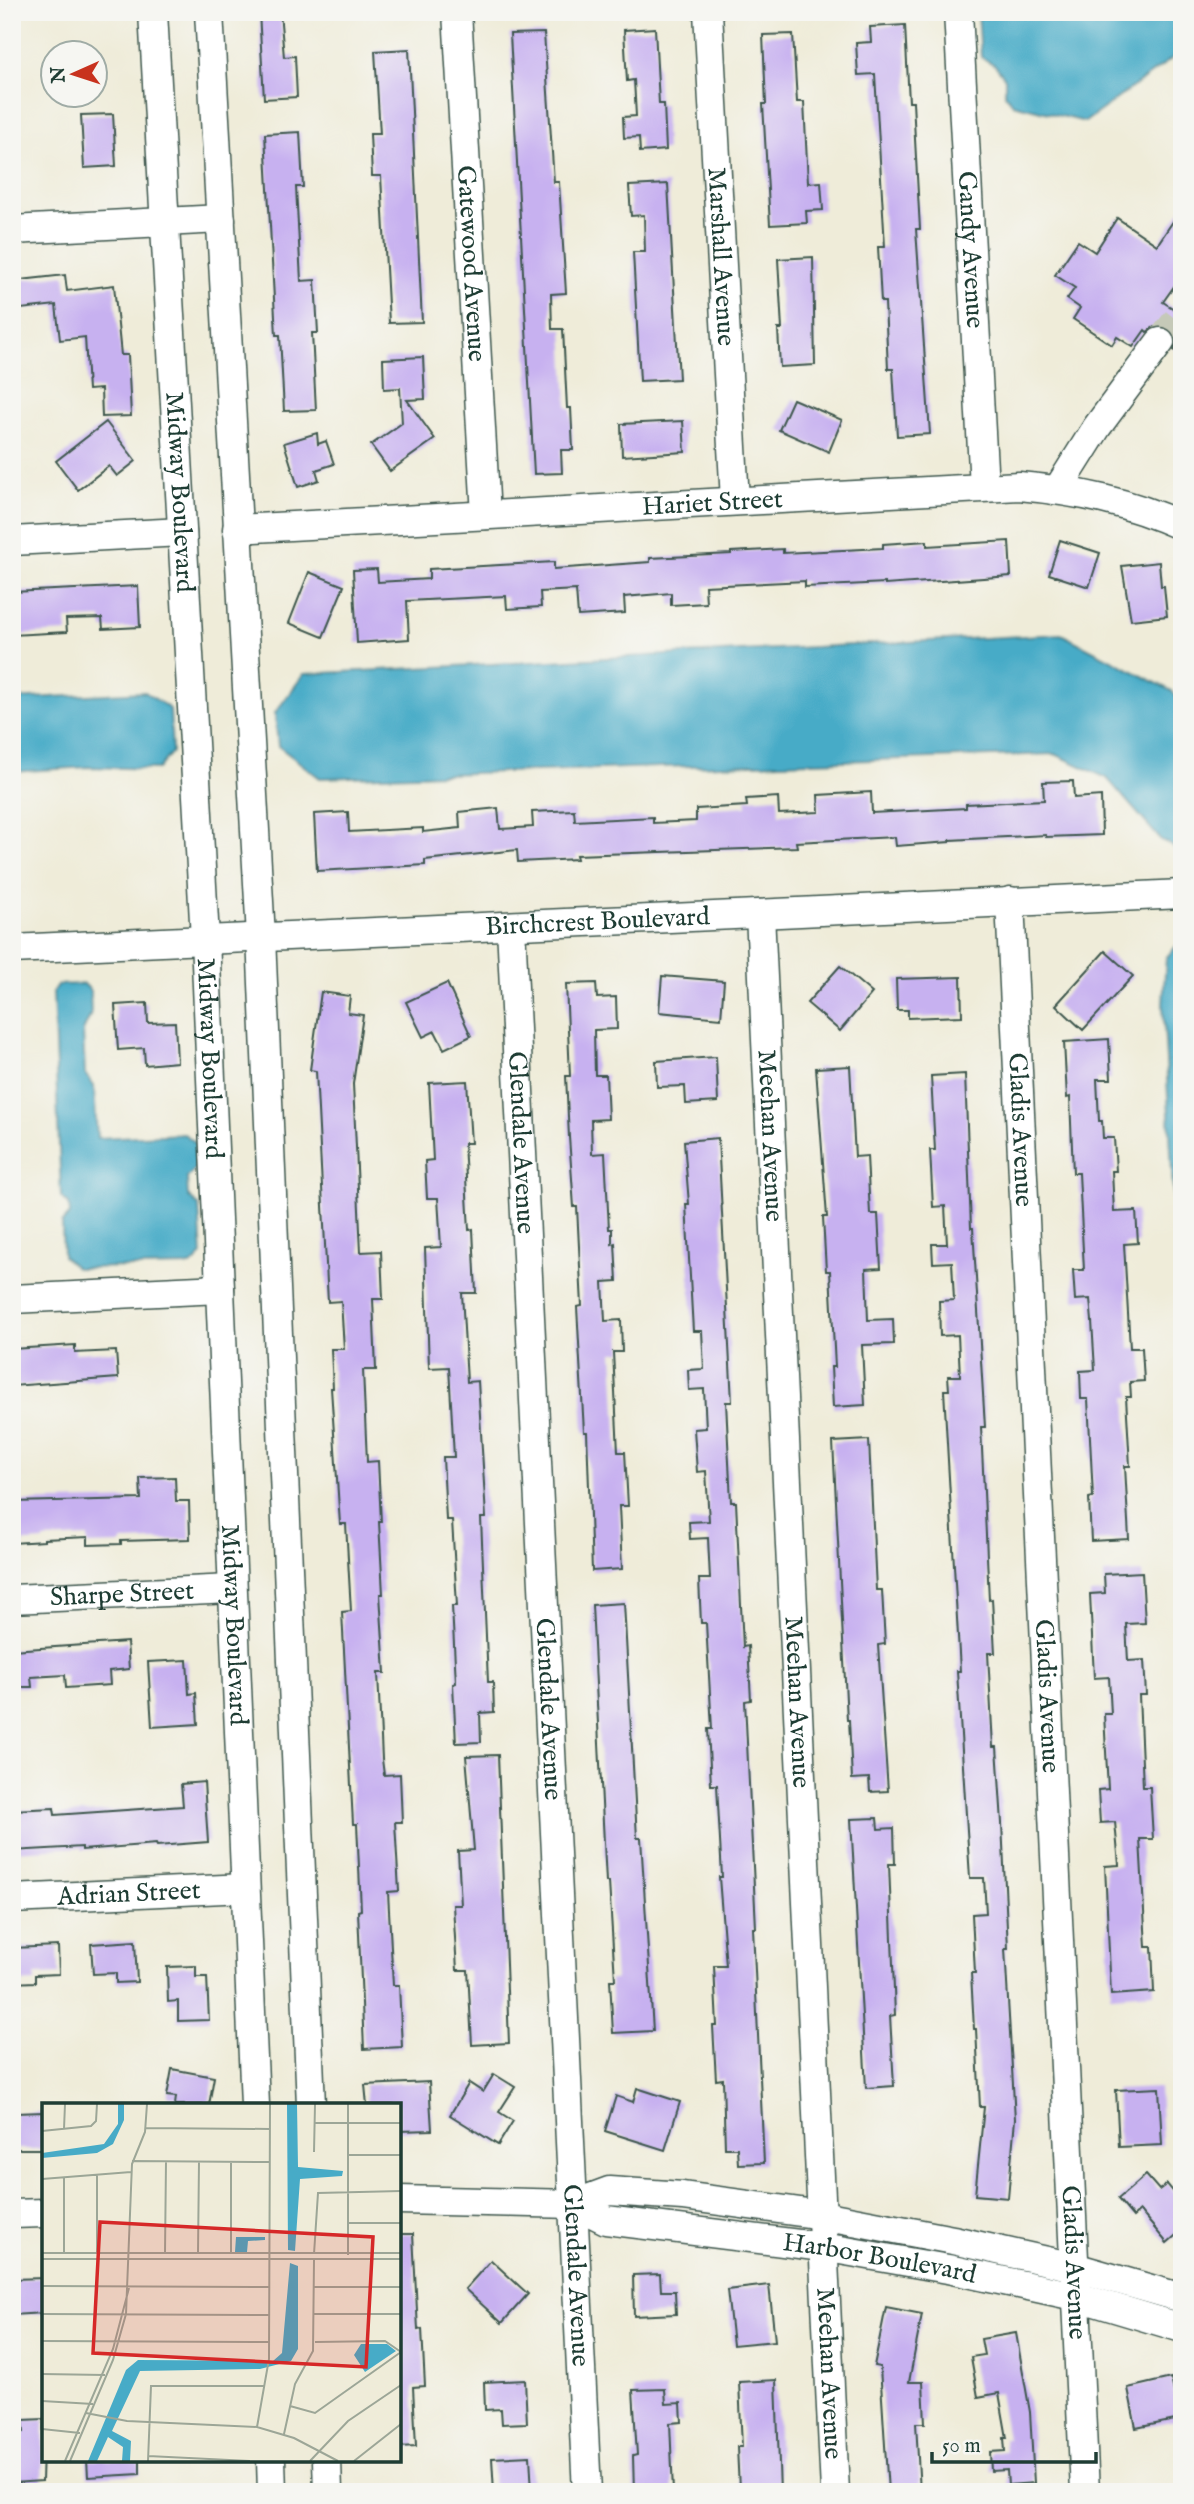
<svg xmlns="http://www.w3.org/2000/svg" width="1194" height="2504" font-family="'IM FELL English',serif">
  <rect width="100%" height="100%" fill="#f6f6f2"/>
  <filter id="ink" filterUnits="userSpaceOnUse"><feTurbulence type="fractalNoise" baseFrequency=".0143" numOctaves="2"/><feDisplacementMap in="SourceGraphic" scale="14" xChannelSelector="R" yChannelSelector="G"/><feConvolveMatrix kernelMatrix="1 2 1 2 8 2 1 2 1" color-interpolation-filters="sRGB"/></filter>
  <filter id="wash" filterUnits="userSpaceOnUse"><feTurbulence type="fractalNoise" baseFrequency=".00686" numOctaves="4" result="noise"/><feDisplacementMap in="SourceGraphic" scale="28" xChannelSelector="R" yChannelSelector="G"/><feGaussianBlur stdDeviation="1.57" result="paint"/><feColorMatrix in="noise" values="0 0 0 0 0 0 0 0 0 0 0 0 0 0 0 0 0 1.4 0 .05"/><feComposite in="paint" operator="in"/></filter>
  <g filter="url(#wash)">
    <rect width="100%" height="100%" fill="#efecd9"/>
    <g fill="#47abc7" stroke="#33747e" stroke-width="2">
      <path d="M978 12H1182V51L1085 122 1013 104 1005 94V78L995 65 981 57Z"/>
      <path d="M1061 634 1172 691 1182 703V852L1160 839 1107 778 1055 754 320 778 278 746 275 713 304 674Z"/>
      <path d="M145 692 170 709 172 752 158 769 88 767 12 772V699Z"/>
      <path d="M1182 940V1354L1163 1004 1166 958Z"/>
      <path d="M84 984 90 990 91 1014 83 1031 85 1074 94 1086 97 1138 184 1134 195 1142V1169L187 1178 188 1196 199 1206 202 1255 191 1266 76 1268 63 1256 62 1223 70 1214 69 1204 61 1197 53 991 57 985Z"/>
    </g>
    <g id="blocks">
      <g fill="#c7b1f0">
        <path d="M259 12H280L284 57 295 56 297 97 264 99Z"/>
        <path d="M905 25 909 102H913L917 176 920 229H916L930 434 897 436 893 369H888L885 302H881L878 247H885L875 74 858 75 856 43 871 42 870 27Z"/>
        <path d="M655 28 659 104H664L666 150 640 152 639 137 624 138 623 117 636 116 634 80 627 81 624 30Z"/>
        <path d="M544 33 554 182H559L566 293 551 294 552 329H563L567 408H571L573 450H561L562 473 534 474 510 34Z"/>
        <path d="M793 34 797 102H804L808 183 821 182 823 210 806 211 807 223 770 225 763 104H766L763 35Z"/>
        <path d="M409 49 422 322 389 323 381 176H372L370 134H380L375 51Z"/>
        <path d="M113 114 116 166 84 168 81 115Z"/>
        <path d="M300 132 303 187H296L301 281 315 280 318 333H312L316 410 284 411 280 335H276L265 134Z"/>
        <path d="M668 184 679 379 640 381 633 252H645L644 215 631 216 629 186Z"/>
        <path d="M1182 208V275L1163 302 1182 314V355L1174 350 1177 343 1175 335 1170 329 1163 326 1154 327 1147 332 1145 330 1133 347 1117 337 1112 345 1073 319 1080 308 1067 299 1075 288 1055 275 1078 241 1095 252 1117 218 1157 245Z"/>
        <path d="M813 257 815 365 780 367 778 329H782L778 259Z"/>
        <path d="M65 275 67 291 114 285 121 355H128L131 416 102 417 101 389 88 390 85 337 60 340 56 305 12 310V281Z"/>
        <path d="M423 357 425 399 407 400 435 439 390 471 371 445 402 423 400 388 384 389 383 359Z"/>
        <path d="M793 399 842 420 829 452 779 430Z"/>
        <path d="M683 421 685 452 622 456 621 424Z"/>
        <path d="M106 422 136 461 117 476 109 466 78 490 56 461Z"/>
        <path d="M317 433 318 444 326 441 334 464 316 470 319 480 298 487 284 443Z"/>
        <path d="M1060 540 1100 553 1089 587 1049 574Z"/>
        <path d="M927 541V546L1009 541 1011 576 885 585V583L805 587V581L705 586 706 603 671 605V593L624 597 625 613 578 616 576 590 540 592 541 607 507 609 506 596 407 601 409 639 357 643 353 570 377 569 378 582 429 579V569L554 562V569L650 562V558L731 554V552L783 549V553L883 548V544Z"/>
        <path d="M1159 562 1161 586H1164L1167 616 1131 620 1122 566Z"/>
        <path d="M309 572 344 586 323 637 289 623Z"/>
        <path d="M138 586 140 627 103 629 102 618 66 619 67 632 12 635V592Z"/>
        <path d="M1073 781 1074 798 1101 796 1102 835 1046 837V835L950 840V842L896 846 895 837 796 842 797 847 576 855 577 859 518 862 517 850 425 860V865L317 871 314 814 348 812 349 832 423 828V832L460 828 459 812 498 808 500 829 533 827 532 812 574 810 575 821 653 817V823L696 821V809L747 806 746 799 778 797 779 814 819 812 818 795 871 792 872 813 966 808V804L1044 800 1043 782Z"/>
        <path d="M1105 951 1133 976 1083 1030 1056 1005Z"/>
        <path d="M840 966 872 993 840 1031 807 1003Z"/>
        <path d="M662 976 724 981 721 1018 659 1012Z"/>
        <path d="M961 977 962 1016 908 1018V1010H897L896 979Z"/>
        <path d="M447 983 471 1036 444 1049 435 1031 423 1037 406 1002Z"/>
        <path d="M596 983 597 998 616 997 617 1029 594 1030 595 1075H606L608 1119 591 1120 592 1154 605 1153 609 1229H612V1244L615 1243 617 1281 603 1282 605 1321 621 1320 622 1352H613L618 1452H625L628 1506H619L622 1569 592 1571 587 1432H584L577 1307 582 1306 577 1207H574L569 1137 566 1076H570L566 984Z"/>
        <path d="M321 992 350 996 348 1013 363 1015 353 1084 361 1252 381 1251 383 1299H373L376 1370H363L367 1462 378 1461 381 1522H379L383 1594H380L385 1673H378L382 1759 384 1775 400 1774 402 1822H395L399 1891 388 1892 393 1985H399L402 2047 364 2049 358 1911 361 1910 357 1824H353L342 1612 351 1611 346 1524H340L331 1388H333L331 1349H344L341 1301 328 1302 316 1071 310 1070Z"/>
        <path d="M147 1003 148 1023 175 1022 177 1062 145 1065 144 1048 118 1050 115 1005Z"/>
        <path d="M1109 1039 1111 1079H1097L1099 1121H1102L1103 1138H1114L1116 1171H1112L1114 1212 1136 1211 1138 1243 1124 1244 1130 1348H1142L1144 1381 1130 1382 1131 1397H1126L1130 1466H1125L1129 1539 1091 1541 1089 1498 1093 1497 1088 1399H1081L1080 1371 1095 1370 1092 1321 1090 1299 1075 1300 1073 1270H1084L1079 1173H1073L1070 1097 1067 1098 1064 1042Z"/>
        <path d="M716 1057 718 1102 686 1104 685 1086 657 1087 656 1061Z"/>
        <path d="M850 1066 855 1157 867 1156 870 1214H878L881 1268 866 1269 868 1320 893 1319 894 1344 862 1345 865 1405 833 1407 831 1367H835L830 1271H826L823 1217H827L816 1068Z"/>
        <path d="M965 1074 971 1228H973L985 1427H981L989 1600 992 1599 995 1653H988L993 1747H997L1002 1823 1008 1949H1005L1015 2119 1008 2198 975 2195 984 2107H980L976 2029H974L971 1973H975L972 1914 986 1913 984 1878H970L957 1671H960L944 1390H949L948 1376H960L958 1335 940 1336 939 1301 954 1300 952 1262 933 1263 932 1244H947L945 1206 933 1207 930 1150H935L931 1076Z"/>
        <path d="M467 1081 471 1143H464L469 1230 473 1229 476 1293H462L467 1382 478 1381 486 1518H481L484 1590 488 1682H493L494 1712 480 1713 481 1742 456 1743 453 1684 456 1683 452 1606H457L452 1520H446L443 1457H454L449 1367 429 1368 425 1248 441 1247 438 1198H427L425 1161 433 1160 429 1083Z"/>
        <path d="M718 1138 732 1402H726L731 1502H736L743 1647 748 1646 751 1700 745 1701 756 1928H753L764 2163 738 2164 737 2148H725L723 2079 716 2080 713 2026H717L714 1966H726L719 1877H722L717 1785H711L708 1729H712L706 1623H701L699 1579H710L708 1538 690 1539 689 1522 709 1521 706 1471 697 1472 694 1429 706 1428 704 1389 689 1390 688 1370 704 1369 702 1331H693L686 1204H689L684 1141Z"/>
        <path d="M75 1345V1353L116 1351 118 1378 12 1386V1349Z"/>
        <path d="M869 1440 876 1590H882L885 1644 878 1645 888 1791 870 1792 869 1778 852 1779 849 1720H847L833 1442Z"/>
        <path d="M175 1477 176 1501H189L190 1539 121 1541V1544L88 1545V1537L44 1539V1541L12 1543V1502L141 1499 140 1478Z"/>
        <path d="M1142 1572 1145 1623 1126 1624 1128 1661 1144 1660 1146 1695H1139L1143 1787H1150L1153 1839H1140L1146 1947H1152L1154 1992 1111 1995 1105 1866 1119 1865 1115 1822 1100 1823 1098 1790 1108 1789 1104 1714H1111L1109 1677 1094 1678 1090 1594 1105 1593 1104 1574Z"/>
        <path d="M624 1603 637 1838H641L653 2031 613 2033 610 1980H615L609 1882H606L592 1605Z"/>
        <path d="M127 1642 129 1669 109 1671 110 1685 66 1688 65 1675 31 1677 32 1687H12V1650Z"/>
        <path d="M187 1660 189 1694 196 1693 198 1724 152 1727 148 1662Z"/>
        <path d="M498 1755 509 2043 472 2045 468 1970H457L453 1905H461L458 1851 474 1850 466 1756Z"/>
        <path d="M204 1782 208 1842 157 1846 156 1844 82 1850V1847L12 1851V1810L54 1808 55 1815 183 1806 181 1784Z"/>
        <path d="M877 1818 878 1829 894 1828 895 1864H889L895 2015 890 2016 894 2086 866 2088 851 1819Z"/>
        <path d="M135 1941 137 1982 116 1983V1973L93 1974 91 1944Z"/>
        <path d="M58 1946 59 1974 35 1975V1982L12 1983V1948Z"/>
        <path d="M196 1966V1977H207L209 2020 178 2021V2001L168 2002 167 1967Z"/>
        <path d="M172 2069 214 2077 209 2105H175L176 2097 167 2096Z"/>
        <path d="M494 2074 515 2087 499 2112 513 2121 498 2145 450 2115 469 2083 483 2092Z"/>
        <path d="M429 2082 432 2130 399 2131V2105H367L365 2085Z"/>
        <path d="M637 2088 680 2102 665 2150 605 2131 616 2096 633 2102Z"/>
        <path d="M1159 2088 1162 2145 1119 2147 1116 2090Z"/>
        <path d="M44 2112V2149H16L15 2113Z"/>
        <path d="M1146 2175 1159 2190 1167 2184 1182 2202V2230L1167 2243 1140 2211 1133 2217 1118 2199Z"/>
        <path d="M399 2234H413L418 2330 422 2329 425 2386 413 2387 416 2446 399 2447Z"/>
        <path d="M491 2260 528 2294 502 2323 465 2289Z"/>
        <path d="M660 2274 661 2291H675L676 2314 634 2316 633 2275Z"/>
        <path d="M44 2278V2313L12 2315V2279Z"/>
        <path d="M769 2285 775 2341 733 2345 727 2290Z"/>
        <path d="M886 2307 922 2314 909 2382H923L925 2423H916L920 2492H888L880 2367 874 2366Z"/>
        <path d="M1016 2333 1030 2412 1034 2483 1008 2485 1007 2470 991 2471 990 2452 1005 2451 1004 2438H1007L999 2393 978 2397 971 2357 984 2355 981 2339Z"/>
        <path d="M1171 2378 1180 2419 1136 2428 1128 2388Z"/>
        <path d="M525 2380 527 2423 502 2424 501 2409 485 2410 484 2382Z"/>
        <path d="M776 2380 780 2492 739 2489 737 2447H742L739 2382Z"/>
        <path d="M665 2389 666 2404 681 2403 682 2422 670 2423 673 2492H634L633 2456 637 2455 633 2390Z"/>
        <path d="M44 2419 42 2481 12 2483V2433L24 2432 23 2420Z"/>
        <path d="M530 2456 532 2492H494L492 2458Z"/>
        <path d="M87 2460H140V2474L88 2477Z"/>
      </g>
    </g>
  </g>
  <g filter="url(#ink)">
    <use href="#blocks" fill-opacity="0" stroke="#3e574d" stroke-width="2"/>
    <g fill="none" stroke-linecap="round" stroke-linejoin="round">
      <path stroke="#c5c9b8" stroke-width="28" stroke-dasharray="28 14" stroke-linecap="butt" d="M1160 342 1182 313"/>
      <g stroke="#3e574d" stroke-width="31">
        <g id="minor">
          <path id="s1" d="M153 12 205 939 255 2105"/>
          <path d="M209 12 261 937 311 2105"/>
          <path id="s2" d="M457 12 486 515"/>
          <path id="s3" d="M708 12 735 501"/>
          <path id="s4" d="M958 12 984 487"/>
          <path d="M12 230 221 219"/>
          <path d="M1058 489 1097 427 1160 342"/>
          <path id="s5" d="M237 529 1019 486C1077 491 1129 502 1182 526"/>
          <path d="M12 541 182 532"/>
          <path id="s6" d="M1010 901 1085 2492"/>
          <path id="s7" d="M760 914 835 2492"/>
          <path id="s8" d="M511 926 587 2492"/>
          <path id="s9" d="M12 949 1182 894"/>
          <path d="M12 1299 220 1289"/>
          <path id="s10" d="M12 1599 232 1589"/>
          <path id="s11" d="M12 1899 245 1888"/>
          <path d="M399 2200 574 2204 609 2191 683 2196 822 2215 953 2240 1074 2267 1182 2298"/>
          <path id="s12" d="M574 2204 606 2220 823 2247 948 2269 1075 2296 1182 2328"/>
          <path d="M12 2214 44 2213"/>
          <path d="M271 2460 272 2492"/>
          <path d="M327 2460 328 2492"/>
        </g>
      </g>
      <use href="#minor" stroke="#fff" stroke-width="28"/>
    </g>
  </g>
  <g text-anchor="middle" dominant-baseline="central" stroke-width="7" stroke-linejoin="round" paint-order="stroke">
    <g font-size="26" fill="#1f3d34" stroke="#f6f6f2">
      <text stroke="none"><textPath href="#s4" startOffset="238">Gandy Avenue</textPath></text>
      <text stroke="none"><textPath href="#s3" startOffset="245">Marshall Avenue</textPath></text>
      <text stroke="none"><textPath href="#s2" startOffset="252">Gatewood Avenue</textPath></text>
      <text stroke="none"><textPath href="#s1" startOffset="481">Midway Boulevard</textPath></text>
      <text stroke="none"><textPath href="#s5" startOffset="476">Hariet Street</textPath></text>
      <text stroke="none"><textPath href="#s9" startOffset="586">Birchcrest Boulevard</textPath></text>
      <text stroke="none"><textPath href="#s1" startOffset="1048">Midway Boulevard</textPath></text>
      <text stroke="none"><textPath href="#s6" startOffset="229">Gladis Avenue</textPath></text>
      <text stroke="none"><textPath href="#s7" startOffset="222">Meehan Avenue</textPath></text>
      <text stroke="none"><textPath href="#s8" startOffset="217">Glendale Avenue</textPath></text>
      <text stroke="none"><textPath href="#s10" startOffset="110">Sharpe Street</textPath></text>
      <text stroke="none"><textPath href="#s1" startOffset="1615">Midway Boulevard</textPath></text>
      <text stroke="none"><textPath href="#s6" startOffset="796">Gladis Avenue</textPath></text>
      <text stroke="none"><textPath href="#s7" startOffset="789">Meehan Avenue</textPath></text>
      <text stroke="none"><textPath href="#s8" startOffset="784">Glendale Avenue</textPath></text>
      <text stroke="none"><textPath href="#s11" startOffset="117">Adrian Street</textPath></text>
      <text stroke="none"><textPath href="#s12" startOffset="312">Harbor Boulevard</textPath></text>
      <text stroke="none"><textPath href="#s6" startOffset="1363">Gladis Avenue</textPath></text>
      <text stroke="none"><textPath href="#s8" startOffset="1351">Glendale Avenue</textPath></text>
      <text stroke="none"><textPath href="#s7" startOffset="1461">Meehan Avenue</textPath></text>
    </g>
  </g>
  <g transform="translate(42 2103)">
    <rect width="359" height="359" fill="#efecd9"/>
    <path d="M76 1H82V17L71 41 55 50 0 55V50L62 41 76 21ZM245 1H255L256 64 301 68 300 73 258 76 253 148 246 147ZM194 134H223V137L206 138 205 149H193ZM248 160 256 163V246L249 258 218 266 98 268 70 328 89 338 88 358H80L81 344 66 334 55 358H46L84 267 96 257 231 258 240 250ZM319 241H345L354 248 323 269 312 252Z" fill="#47abc7"/>
    <path fill="none" stroke="#9ca697" stroke-width="2" d="M272 20H359M104 25 228 26M22 26 23 1M0 28 49 23 54 18 55 1M272 49 273 1M306 52H359M90 58 228 59M0 76 89 69M306 120H359M22 149V74M55 149V71M0 150H359M123 150 124 58M156 150 157 58M189 150V58M272 151 276 90 359 88M306 152V1M0 156H359M0 183 227 184M272 184H359M0 211 227 212M272 211H359M0 238 227 239M273 239 343 238 359 249M0 271 63 272M0 298 51 301M248 303 273 310 359 249M44 310 85 318 215 324 252 335 296 358M215 324 227 256 228 1M0 326 38 330M242 331 253 281 271 248 272 157M106 353 208 358M23 358 71 246 87 185M28 358 71 257 84 211 90 61 103 29 105 1M106 358 109 283H223M268 358 306 318 359 282M312 358 359 321"/>
    <path fill="#d62828" fill-opacity="0.15" stroke="#d62828" stroke-width="3.5" d="M58 119 331 134 324 264 51 250Z"/>
    <rect width="359" height="359" fill="none" stroke="#1f3d34" stroke-width="3.5"/>
  </g>
  <rect width="1194" height="2504" fill="none" stroke="#f6f6f2" stroke-width="42"/>
  <g transform="translate(74 74) rotate(267)"><circle r="33" fill="#f6f6f2" stroke="#a0aca6" stroke-width="2"/>
  <path d="M0-5L12 26L0 18L-12 26Z" fill="#c8321e"/>
  <text y="-10" font-size="19" font-weight="bold" text-anchor="middle" fill="#1f3d34">N</text>
  </g>
  <path d="M932 2452v10h164v-10" fill="none" stroke="#1f3d34" stroke-width="3.5"/>
  <text x="942" y="2452" font-size="21" fill="#1f3d34" stroke="#f6f6f2" stroke-width="5" paint-order="stroke">50 m</text>
</svg>
